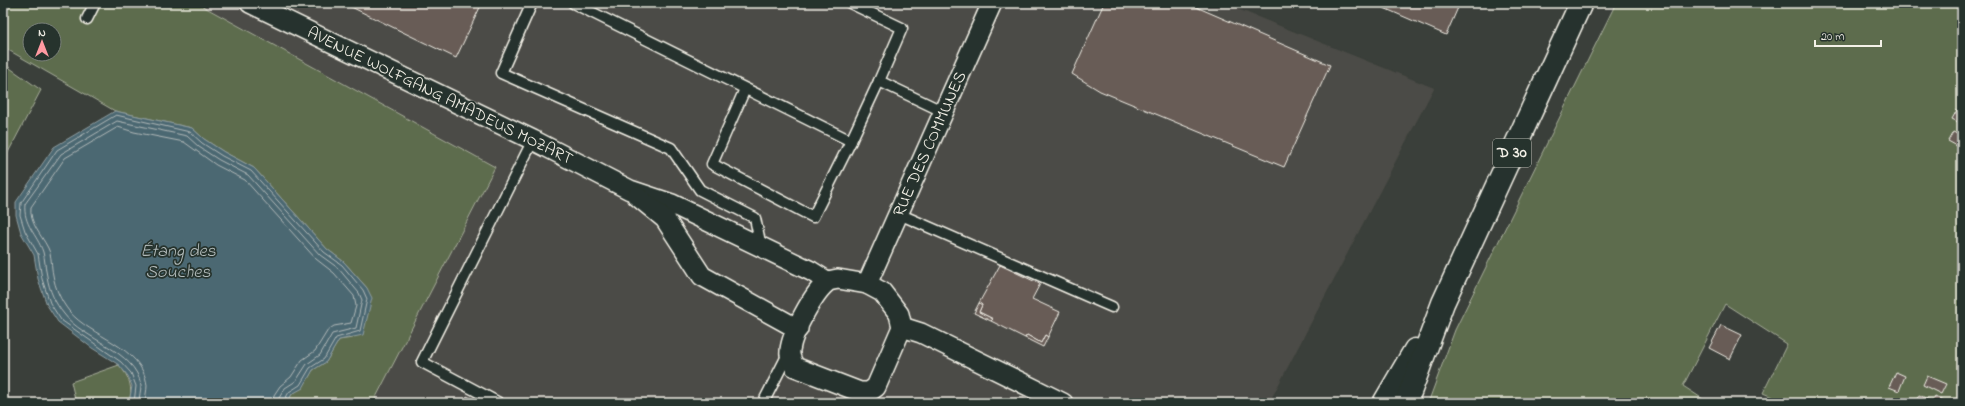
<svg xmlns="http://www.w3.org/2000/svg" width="1965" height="406" font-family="'Indie Flower',sans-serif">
  <rect width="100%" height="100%" fill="#3a3f3a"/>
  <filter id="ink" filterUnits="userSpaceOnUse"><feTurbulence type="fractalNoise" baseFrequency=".025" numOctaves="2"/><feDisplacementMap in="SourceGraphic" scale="8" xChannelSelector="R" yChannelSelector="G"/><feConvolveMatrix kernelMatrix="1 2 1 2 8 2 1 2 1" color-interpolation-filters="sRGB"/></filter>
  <g filter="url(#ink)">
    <path fill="#4b4b46" d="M198 3H1223L1434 88 1269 403H368L488 163Z"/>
    <g fill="#5d6c4e" stroke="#a8ae9b" fill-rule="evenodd">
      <path d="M3 3H197L495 167 373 403H287L292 394 303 387 313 370 326 362 339 340 353 338 367 288 344 262 327 249 254 168 224 152 204 139 192 128 115 111 3 47ZM30 30H54V54H30Z"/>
      <path d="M1616 3H1962V403H1786L1763 393 1787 344 1725 304 1683 386 1709 403H1428L1455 330Z"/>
      <path d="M7 66 41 90 3 162V73Z"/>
      <path d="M119 365C130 378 133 387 129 403H76L71 382Z"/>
    </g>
    <path fill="#4c6772" stroke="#8f9ea1" d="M115 111 192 128 204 139 224 152 254 168 327 249 344 262 367 288 372 298 363 335 339 340 326 362 313 370 303 388 292 394 287 403H129L132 386 128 376 119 365 92 348 58 322 47 305 38 279 34 255 21 233 16 215V202L54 147Z"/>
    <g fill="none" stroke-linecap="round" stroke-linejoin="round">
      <g stroke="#b1bab9" stroke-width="1">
        <path d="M134 403 136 386 131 373 121 362 61 320 50 303 42 279 38 254 25 231 20 215 21 203 57 150 116 115 190 132 202 143 222 156 251 171 324 252 342 265 363 290 367 299 360 331 336 338 324 359 310 368 300 385 289 392 283 403"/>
        <path d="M139 403C139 397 141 390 141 385 135 350 83 340 64 314 55 303 49 290 47 276 45 268 45 259 43 252 37 234 23 225 25 204L61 154 117 121 187 136 199 147 219 160 248 175 320 255 338 268 359 293 362 300 356 328 332 334 320 355 307 364 296 381 285 388 279 398 278 403"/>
        <path d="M145 403C145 397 147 391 147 385 142 346 90 337 69 311 61 301 55 288 53 275 51 266 52 256 48 248 41 234 29 223 31 207L65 158 118 127 134 132 184 142 216 165 245 180 316 259 334 273 354 296 356 306 351 323 334 326 328 330 315 351 302 360 291 377 280 386 274 395 272 403"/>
      </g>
    </g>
    <g fill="#685c57" stroke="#f4f1e8">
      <path d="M343 3H482L456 58Z"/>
      <path d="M1104 3H1187L1330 65 1284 167 1100 91 1072 74Z"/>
      <path d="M1378 3H1460L1446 35 1377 5Z"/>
      <path d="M1957 110 1962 112V124L1952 119Z"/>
      <path d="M1953 132 1962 136 1959 147 1948 141Z"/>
      <path d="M1000 265 1040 284 1032 299 1060 312 1048 337 1045 335 1041 343 1027 335 1025 338 991 321 993 319 979 312 982 305 979 303Z"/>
      <path d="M979 303 982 305 979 312 993 319 991 321 974 313Z"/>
      <path d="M1721 325 1742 335 1730 359 1709 348Z"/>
      <path d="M1027 335 1041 343 1045 335 1048 337 1043 347 1025 338Z"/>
      <path d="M1896 372 1905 376 1899 391 1889 387Z"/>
      <path d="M1927 376 1946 384 1941 394 1923 385Z"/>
      <path d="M1919 395 1932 401 1936 403H1915Z"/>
      <path d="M467 396 481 403H464Z"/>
      <path d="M1935 396 1943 400 1941 403 1932 401Z"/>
    </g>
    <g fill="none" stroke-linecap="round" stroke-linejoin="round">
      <g stroke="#f4f1e8" stroke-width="13">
        <g id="service">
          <path d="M532 3 501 73 671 148 700 190 755 218 761 247"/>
          <path d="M573 3 851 141 879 81 944 112"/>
          <path d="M850 3 902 28 879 81"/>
          <path d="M87 19 95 3"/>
          <path d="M745 89 712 164 813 217 851 141"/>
          <path d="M899 214 1112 307"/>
          <path d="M499 403 422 362 533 140"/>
          <path d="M763 403 789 352"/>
        </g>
      </g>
      <g stroke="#f4f1e8" stroke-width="22">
        <g id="minor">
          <path d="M250 3 533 140 630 190 672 204 811 271 827 281"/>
          <path d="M637 196 665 219 702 276 798 329"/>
          <path d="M838 279 867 284 882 292 899 314 902 327 876 387 869 392H860L795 367C792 362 789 356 790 350 792 333 813 294 826 283 829 280 834 280 838 279Z"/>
          <path d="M867 284 992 3"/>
          <path d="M902 327 921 333 1063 403"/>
        </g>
      </g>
      <g stroke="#f4f1e8" stroke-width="25">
        <g id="primary">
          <path d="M1384 403 1415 350"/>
          <path d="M1406 403 1443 303 1581 3"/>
        </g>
      </g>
      <use href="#service" stroke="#26332d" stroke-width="10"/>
      <use href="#minor" stroke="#26332d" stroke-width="19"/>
      <use href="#primary" stroke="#26332d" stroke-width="22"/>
    </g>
  </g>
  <g text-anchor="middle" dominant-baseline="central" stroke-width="3.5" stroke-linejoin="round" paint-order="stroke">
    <rect fill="#26332d" stroke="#b6b8b0" stroke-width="1" x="1493" y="139" width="38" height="28" rx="3"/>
    <g font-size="16" font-weight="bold" fill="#f4f1e8">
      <text x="1512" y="153">D 30</text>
    </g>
    <g font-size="17" fill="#f4f1e8" stroke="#26332d">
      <text transform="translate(440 96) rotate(26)">AVENUE WOLFGANG AMADEUS MOZART</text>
      <text transform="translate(930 144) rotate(-66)">RUE DES COMMUNES</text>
    </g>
    <g font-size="18" font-style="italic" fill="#b1bab9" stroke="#26332d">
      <text x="178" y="252">Étang des<tspan x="178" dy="21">Souches</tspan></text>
    </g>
  </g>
  <rect width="1965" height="406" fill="none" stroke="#26332d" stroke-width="16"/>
  <rect x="8" y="8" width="1949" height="390" fill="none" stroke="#f4f1e8" stroke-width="1.5" filter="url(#ink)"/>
  <g transform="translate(42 42)"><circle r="19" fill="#26332d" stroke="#787f78"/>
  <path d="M0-3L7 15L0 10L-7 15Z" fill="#ff9aa2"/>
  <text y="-6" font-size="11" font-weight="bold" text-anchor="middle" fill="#f4f1e8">N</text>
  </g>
  <path d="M1815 40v6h66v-6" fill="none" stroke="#f4f1e8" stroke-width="2"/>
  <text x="1821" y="40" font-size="12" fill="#f4f1e8" stroke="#26332d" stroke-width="3" paint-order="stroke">20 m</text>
</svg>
